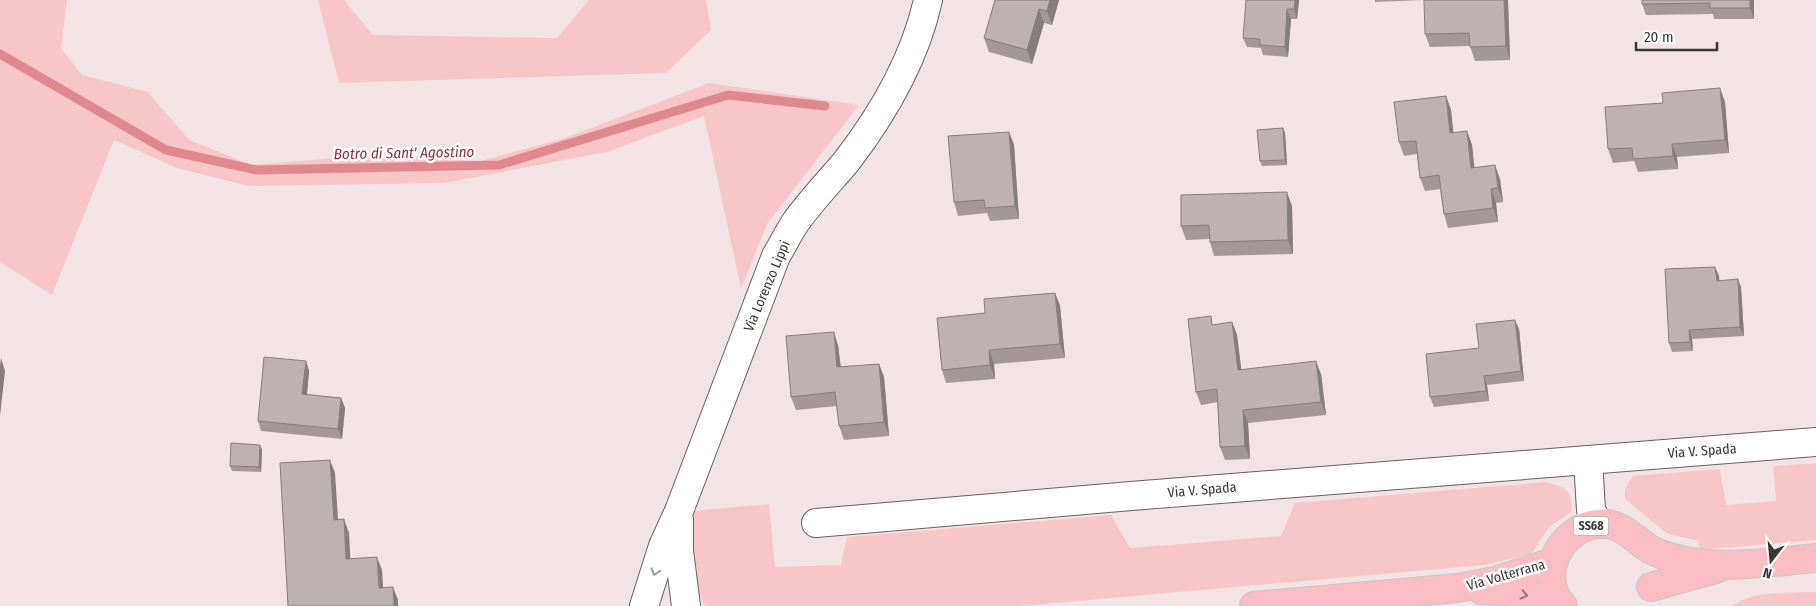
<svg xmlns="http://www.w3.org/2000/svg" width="1816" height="606" font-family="'Fira Sans Condensed',sans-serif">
  <rect width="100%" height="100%" fill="#f2e4e5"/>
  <g fill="#f9c6c8">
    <path d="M0 0H67L61 48 82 75 148 92 189 140 252 165 372 155 481 161 565 138 709 83 859 105 767 224 741 289 704 116 607 152 444 183 249 186 177 168 114 140 52 295 0 262Z"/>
    <path d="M318 0H344L373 35 557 38 589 0H706L711 30 666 73 339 83Z"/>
    <path d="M1816 463V540L1700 550 1698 541C1689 538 1676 537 1667 533 1662 530 1626 501 1625 497 1623 490 1629 482 1633 476L1720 469 1726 505 1776 501 1773 466Z"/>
    <path d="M1546 482C1566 488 1573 489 1571 512L1550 526 1531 554 1484 565 1021 606H706C690 590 690 533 693 511L769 504 775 567 841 565 847 537 1111 515 1130 548 1281 536 1295 503Z"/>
    <path d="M1816 592V606H1733C1752 590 1791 593 1816 592Z"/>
  </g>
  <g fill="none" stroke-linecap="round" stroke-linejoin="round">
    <path stroke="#df898f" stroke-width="9" d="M0 54 166 150 257 170 499 165 728 95 825 106"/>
    <g stroke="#6a5f5f" stroke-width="30">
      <g id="street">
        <path d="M1588 460 1591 510 1598 524"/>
        <path d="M816 523 1131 496 1816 442"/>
      </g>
    </g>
    <g stroke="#6a5f5f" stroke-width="30">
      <g id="secondary">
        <path d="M679 520V551L686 606"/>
        <path d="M644 606 663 546 679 511 776 256C782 246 788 234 795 223 810 202 829 182 846 162 883 114 915 59 928 0"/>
      </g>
    </g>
    <g stroke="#c8c7c7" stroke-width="30">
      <g id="primary">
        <path d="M1651 587 1716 569"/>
        <path d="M1482 590 1505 591 1560 603"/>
        <path d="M1254 606 1458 588 1495 581 1553 562"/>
        <path d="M1563 606C1535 576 1561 527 1598 524 1620 522 1632 537 1648 548 1655 552 1665 556 1673 558 1719 571 1769 562 1816 558"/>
      </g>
    </g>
    <use href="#street" stroke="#fff" stroke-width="28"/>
    <use href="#secondary" stroke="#fff" stroke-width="28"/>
    <use href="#primary" stroke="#fabec2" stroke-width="28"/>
  </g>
  <g fill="#a39898">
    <path d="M995 0H1059L1052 25 1044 23 1032 64 989 52 984 38Z"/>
    <path d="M1299 0 1297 19H1291L1288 57 1263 55 1261 48 1247 47 1243 38Z"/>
    <path d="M1375 0H1423L1375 2Z"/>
    <path d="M1642 0H1754V19H1714L1713 14 1646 15 1642 4Z"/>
    <path d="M1508 1 1510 60 1475 61 1470 46 1430 47 1425 34Z"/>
    <path d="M1446 96 1451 110 1453 133 1467 131 1472 145 1474 168 1500 179 1503 202 1496 203 1498 222 1448 228 1444 214 1440 189 1425 191 1420 178 1417 154 1404 156 1399 142Z"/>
    <path d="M1725 102 1729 153 1677 157 1678 169 1638 172 1634 161 1613 163 1608 149Z"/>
    <path d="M1009 132 1014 145 1019 219 990 221 987 213 958 216 954 202Z"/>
    <path d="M1285 133 1287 165 1262 166 1260 161Z"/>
    <path d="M1292 206 1293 254 1214 256 1210 242V239L1186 240 1181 226Z"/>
    <path d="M1715 267 1719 276V280L1741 287 1744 336 1692 339 1693 351 1672 352 1669 343Z"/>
    <path d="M1055 293 1060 306 1065 358 994 364 995 379 946 383 942 370 985 313Z"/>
    <path d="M1232 322 1237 335 1241 369 1321 374 1326 415 1248 423 1250 459 1225 460 1220 447 1218 402 1201 405 1196 392 1214 325Z"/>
    <path d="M1519 329 1524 381 1487 385 1489 401 1434 407 1430 397 1479 348Z"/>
    <path d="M838 345 841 367 879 364 884 377 889 436 844 440 839 426 837 406 796 410 791 397Z"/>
    <path d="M306 361 309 371 307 395 341 398 345 408 342 439 261 431 258 421Z"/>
    <path d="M260 445 262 450 261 472 232 471 230 466Z"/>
  </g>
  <g fill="#857c7c">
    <path d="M1050 0H1059L1052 25 1047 11Z"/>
    <path d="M1295 0H1299L1297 19 1294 9Z"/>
    <path d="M1504 0H1508V1L1510 60 1506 46Z"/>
    <path d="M1750 0H1754V19L1750 8Z"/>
    <path d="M1039 9 1044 23 1032 64 1027 50Z"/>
    <path d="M1287 9 1291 19 1288 57 1285 47Z"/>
    <path d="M1720 88 1725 102 1729 153 1725 140Z"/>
    <path d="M1446 96 1451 110 1455 147 1450 133Z"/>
    <path d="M1283 128 1285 133 1287 165 1285 160Z"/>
    <path d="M1467 131 1472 145 1476 182 1471 168Z"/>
    <path d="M1009 132 1014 145 1019 219 1015 206Z"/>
    <path d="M1672 144 1677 157 1678 169 1673 156Z"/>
    <path d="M1495 165 1500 179 1503 202 1498 188Z"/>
    <path d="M1491 189 1496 203 1498 222 1493 208Z"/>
    <path d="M1287 192 1292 206 1293 254 1288 240Z"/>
    <path d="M1715 267 1719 276 1720 289 1717 281Z"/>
    <path d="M1738 279 1741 287 1744 336 1740 327Z"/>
    <path d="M1055 293 1060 306 1065 358 1060 344Z"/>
    <path d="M1515 320 1519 329 1524 381 1521 371Z"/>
    <path d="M1232 322 1237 335 1243 383 1238 370Z"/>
    <path d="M1689 330 1692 339 1693 351 1690 342Z"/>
    <path d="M834 332 838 345 842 381 837 367Z"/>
    <path d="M989 350 994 364 995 379 990 365Z"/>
    <path d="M1 358 5 371 0 416V366Z"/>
    <path d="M306 361 309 371 306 404 302 394Z"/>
    <path d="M1316 361 1321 374 1326 415 1321 402Z"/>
    <path d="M879 364 884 377 889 436 884 422Z"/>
    <path d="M1484 376 1487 385 1489 401 1486 391Z"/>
    <path d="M341 398 345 408 342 439 338 429Z"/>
    <path d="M1243 410 1248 423 1250 459 1245 446Z"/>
    <path d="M260 445 262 450 261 472 259 467Z"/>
    <path d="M330 460 335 473 339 534 334 520Z"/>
    <path d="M344 519 349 533 351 572 346 559Z"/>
    <path d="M377 557 382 570 384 602 379 588Z"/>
    <path d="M393 587 398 600V606H394Z"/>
  </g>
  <g fill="#beb1b1" stroke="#857c7c">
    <path d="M995 0H1050L1047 11 1039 9 1027 50 984 38Z"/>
    <path d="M1246 0H1295L1294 9H1287L1285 47 1260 45V39L1243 38Z"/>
    <path d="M1424 0H1504L1506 46 1470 47 1469 33 1425 34Z"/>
    <path d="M1642 0H1750V8H1710V3L1642 4Z"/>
    <path d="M1720 88 1725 140 1672 144 1673 156 1633 159 1632 148 1608 149 1605 107 1663 103 1662 93Z"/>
    <path d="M1446 96 1450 133 1467 131 1471 168 1495 165 1498 188 1491 189 1493 208 1444 214 1439 175 1420 178 1416 141 1399 142 1394 102Z"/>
    <path d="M1283 128 1285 160 1260 161 1257 130Z"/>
    <path d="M1009 132 1015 206 985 208 984 200 954 202 948 136Z"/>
    <path d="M1287 192 1288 240 1210 242 1209 225 1181 226V195Z"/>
    <path d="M1715 267 1717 281 1738 279 1740 327 1689 330 1690 342 1669 343 1665 269Z"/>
    <path d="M1055 293 1060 344 989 350 990 365 942 370 937 318 985 313 984 299Z"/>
    <path d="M1211 316 1212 325 1232 322 1238 370 1316 361 1321 402 1243 410 1245 446 1220 447 1217 389 1196 392 1188 319Z"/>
    <path d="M1515 320 1521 371 1484 376 1486 391 1430 397 1426 354 1479 348 1476 324Z"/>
    <path d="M834 332 837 367 879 364 884 422 839 426 835 392 791 397 786 336Z"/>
    <path d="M264 357 306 361 302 394 341 398 338 429 258 421Z"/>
    <path d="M231 443 260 445 259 467 230 466Z"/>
    <path d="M330 460 334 520 344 519 346 559 377 557 379 588 393 587 394 606H288L280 463Z"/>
  </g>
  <defs><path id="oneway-chevron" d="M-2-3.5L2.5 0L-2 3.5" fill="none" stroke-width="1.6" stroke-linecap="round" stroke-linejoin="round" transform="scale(1.25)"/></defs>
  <use stroke="#9d9a9a" href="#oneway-chevron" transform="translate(655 572) rotate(107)"/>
  <use stroke="#917375" href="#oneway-chevron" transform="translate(1524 595) rotate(13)"/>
  <g text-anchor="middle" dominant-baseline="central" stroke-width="5" stroke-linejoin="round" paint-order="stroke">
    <rect fill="#fff" stroke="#767272" stroke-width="1" x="1573.5" y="516.5" width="35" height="19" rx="4"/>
    <g font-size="12" font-weight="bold" fill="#3b3636">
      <text x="1591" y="526">SS68</text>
    </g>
    <g font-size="14" fill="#3b3636" stroke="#fff">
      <text transform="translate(767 286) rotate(-67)">Via Lorenzo Lippi</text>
      <text transform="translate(1702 451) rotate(-4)">Via V. Spada</text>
      <text transform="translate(1202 490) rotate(-5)">Via V. Spada</text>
      <text transform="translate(1506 575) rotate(-16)">Via Volterrana</text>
    </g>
    <g font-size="15" font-style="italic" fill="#942e3d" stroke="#fff">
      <text transform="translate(404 153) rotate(-1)">Botro di Sant' Agostino</text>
    </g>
  </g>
  <g transform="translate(1771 561) rotate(196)" stroke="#ffffff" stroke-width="4" paint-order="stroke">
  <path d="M0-4L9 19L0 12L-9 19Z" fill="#3b3636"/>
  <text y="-8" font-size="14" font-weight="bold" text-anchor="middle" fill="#3b3636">N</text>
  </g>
  <path d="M1636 42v8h81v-8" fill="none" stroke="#3b3636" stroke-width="2.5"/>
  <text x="1644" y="42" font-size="15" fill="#3b3636" stroke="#ffffff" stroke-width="4" paint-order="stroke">20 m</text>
</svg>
